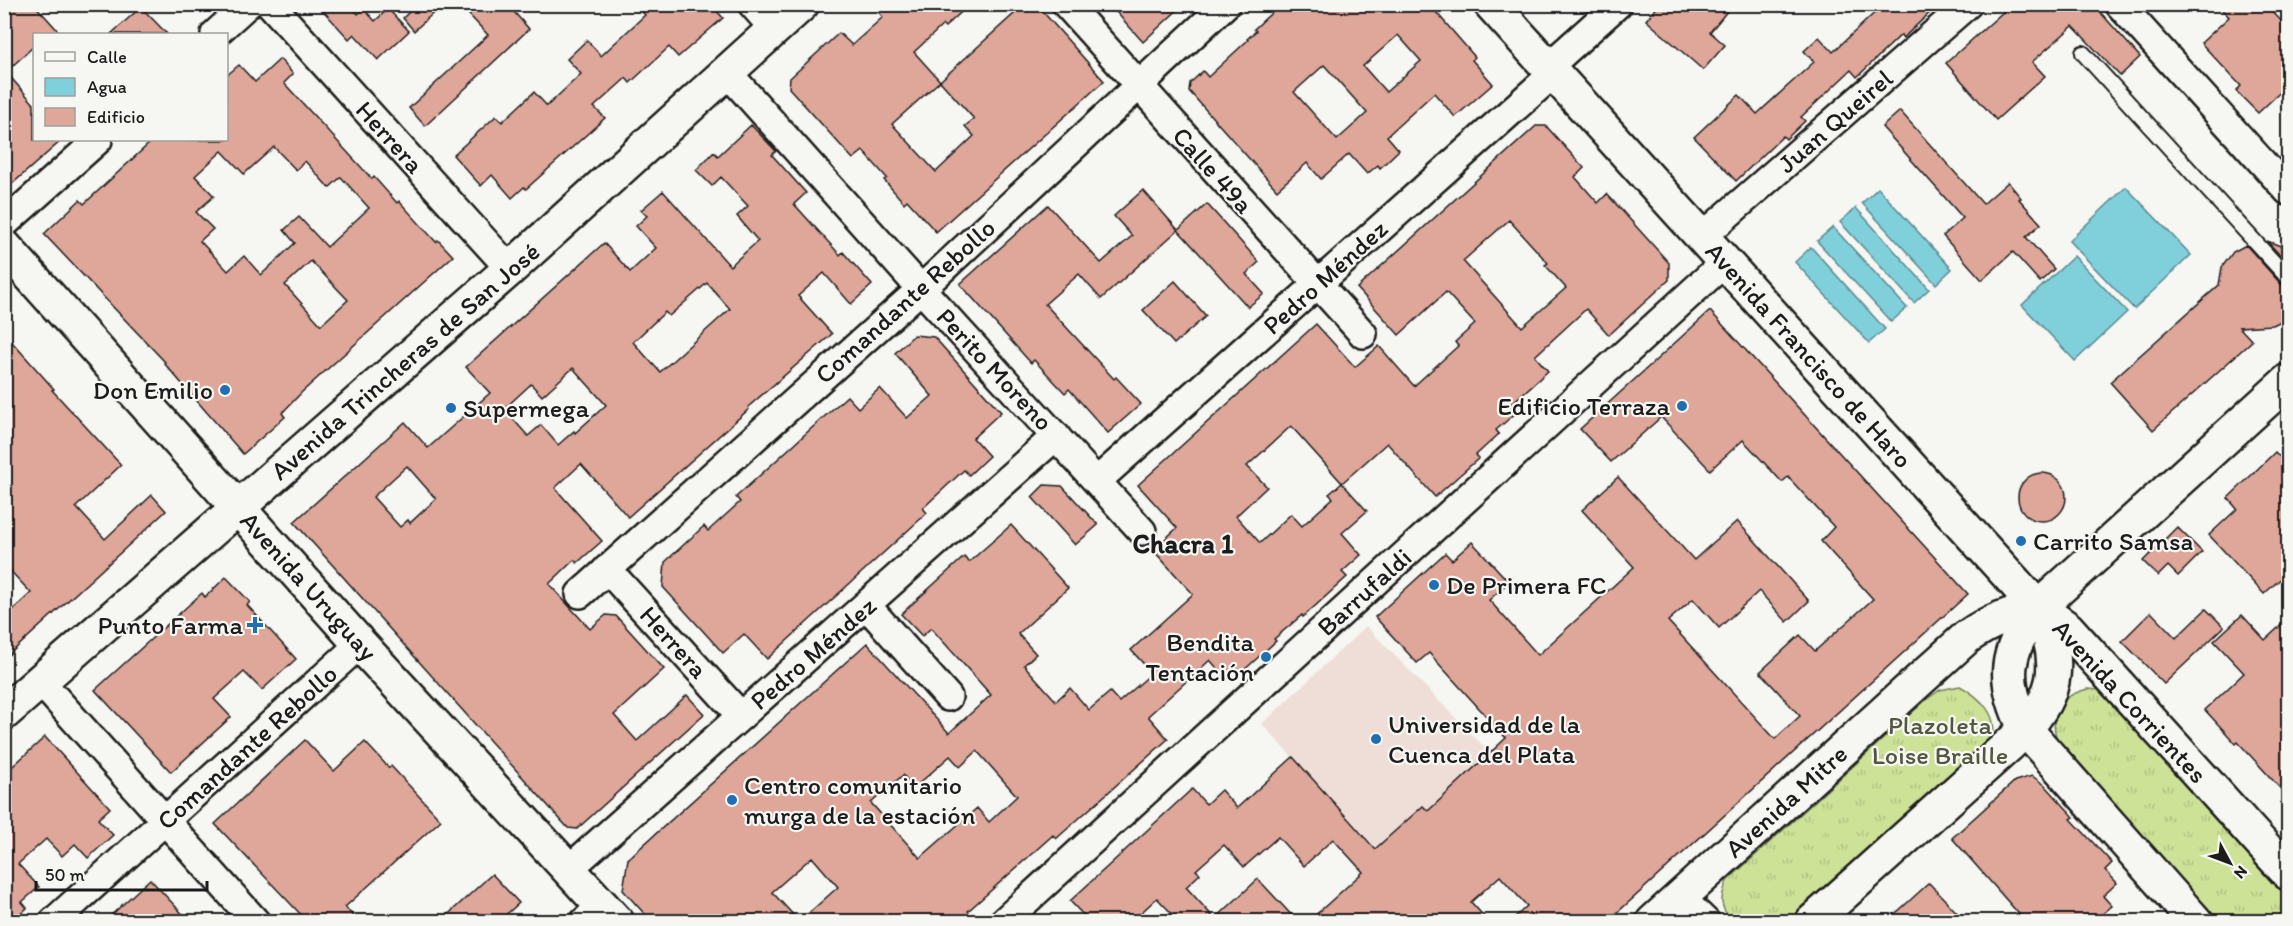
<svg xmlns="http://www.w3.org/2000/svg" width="2293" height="926" font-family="Itim,sans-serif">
  <defs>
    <pattern id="grass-tufts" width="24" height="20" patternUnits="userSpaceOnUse" patternTransform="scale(1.5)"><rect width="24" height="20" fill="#cee297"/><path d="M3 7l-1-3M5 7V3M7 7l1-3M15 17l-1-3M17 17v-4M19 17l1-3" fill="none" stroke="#b0c182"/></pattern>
  </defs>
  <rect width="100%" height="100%" fill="#f6f6f2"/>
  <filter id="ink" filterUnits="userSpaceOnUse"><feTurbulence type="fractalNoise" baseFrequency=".0167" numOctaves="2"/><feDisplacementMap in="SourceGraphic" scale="12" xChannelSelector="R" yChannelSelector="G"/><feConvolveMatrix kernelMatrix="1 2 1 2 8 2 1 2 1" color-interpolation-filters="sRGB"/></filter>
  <g filter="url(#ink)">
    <path fill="#efded8" d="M1366 626 1490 753 1428 811 1422 806 1376 848 1262 724Z"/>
    <g fill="url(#grass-tufts)" stroke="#757f5a" stroke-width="1.5">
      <path d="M1960 686C1978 696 2000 715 1992 738 1990 744 1985 750 1982 755L1792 921H1732C1719 906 1720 899 1727 881L1926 700 1940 690Z"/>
      <path d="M2088 689 2100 690 2111 696 2288 891V921H2219L2059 745C2047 716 2058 696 2088 689Z"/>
    </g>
    <g fill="#80d0dc" stroke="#58888f" stroke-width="1.5">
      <path d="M2126 187 2191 255 2134 309 2069 241Z"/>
      <path d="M1878 188 1952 269 1936 284 1862 203Z"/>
      <path d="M1856 208 1929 289 1914 303 1840 222Z"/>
      <path d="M1833 227 1907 308 1891 322 1817 241Z"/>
      <path d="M1811 247 1885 329 1869 343 1795 262Z"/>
      <path d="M2074 256 2127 312 2075 361 2022 305Z"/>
    </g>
    <g fill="#dfa69a" stroke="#1c1c1c" stroke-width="1.5" fill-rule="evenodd">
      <path d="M4 4H34L61 34H34V46L6 72 34 104V140H62L4 191Z"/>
      <path d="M317 4H350L358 14 364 9 375 21 388 9 409 31 378 60 354 34 349 39Z"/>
      <path d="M417 4H443L414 31 403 18Z"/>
      <path d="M459 4H507L529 29 425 126 409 108 488 35Z"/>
      <path d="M635 4H711L723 18 678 57 669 47 630 83 626 78 594 107 605 118 526 189 524 187 512 198 492 175 481 186 453 155 496 116 502 122 534 92 547 106 581 74 567 59 587 40 601 56 645 15Z"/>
      <path d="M871 4H970L945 27 943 25 914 52 940 81 1025 4H1036L1104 81 936 232 907 200 904 203 884 180 887 178 863 151 853 159 789 88 790 78 839 33 852 45 883 17ZM940 81 974 119 965 126 974 136 936 172 892 124Z"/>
      <path d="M1109 4H1184L1143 42Z"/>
      <path d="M1281 4H1429L1475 57 1472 60 1493 84 1455 117 1434 93 1387 136 1399 150 1380 168 1378 165 1367 174 1349 154 1321 179 1307 163 1277 190 1189 91 1190 83 1203 71 1208 77 1248 40 1247 39 1256 31 1254 29ZM1398 35 1421 61 1386 92 1363 66ZM1324 65 1367 113 1337 140 1294 92Z"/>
      <path d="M1660 4H1733L1710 32 1725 45 1703 70 1646 20Z"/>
      <path d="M1884 4H1939L1903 38 1901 35 1857 77 1851 70 1801 117 1805 121 1786 139 1783 136 1736 181 1694 137 1739 95 1757 114 1814 62 1804 51 1819 37 1833 52Z"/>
      <path d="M2012 4H2093L2140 57 2120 76 2073 26 2032 62 2045 76 1996 120 1946 63Z"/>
      <path d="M2217 4H2265L2289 29V84L2258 113 2236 91 2241 86 2201 43 2229 17Z"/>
      <path d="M141 7 167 34H111Z"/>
      <path d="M280 59 293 74 284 83 372 179 374 177 397 203 399 201 436 242 438 240 453 256 302 392 282 413 285 417 243 454 164 363 165 362 44 234 80 200 84 204 153 140H226V76L239 65 255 82ZM274 147 296 170 305 161 329 188 341 177 369 208 327 247 299 217 284 230 295 243 261 275 244 256 228 271 200 241 213 229 196 212 214 196 195 176 222 151 244 174ZM311 261 348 300 321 325 285 285Z"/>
      <path d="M1900 111 1983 204 2008 182 2021 198 2019 199 2041 224 2026 237 2054 269 2040 282 2013 252 1982 280 1943 236 1963 218 1882 127Z"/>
      <path d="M751 125 776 151 772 155 806 193 794 204 840 255 843 252 872 285 851 304 824 273 798 296 832 334 748 407 749 409 628 517 581 464 555 488 602 541 577 563 574 560 549 584 590 629 606 615 616 616 664 669 614 715 637 741 687 695 704 714 577 829 568 828 294 522 405 422 428 448 490 393 466 367 604 243 630 272 656 248 636 226 647 216 641 210 663 191 730 266 758 241 737 216 748 206 721 177 712 186 696 170 714 152 718 156ZM707 283 730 309 660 372 633 342 665 312 669 316ZM573 368 606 405 575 433 574 431 558 445 541 425 528 436 504 409 531 384 542 396ZM407 466 436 499 410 523 408 520 400 527 373 497Z"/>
      <path d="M1536 126H1546L1584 168 1575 177 1598 203 1607 194 1669 263V280L1609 335 1586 309 1535 356 1548 371 1510 405 1517 412 1496 430 1499 434 1476 455 1479 458 1435 497 1387 443 1342 483 1367 511 1342 533 1361 555 1342 572 1347 577 1303 617 1302 615 1274 639 1276 641 1241 673 1235 666 1224 676 1210 660 1148 716 1168 739 1056 839 1053 835 968 911 977 921H800L838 887 812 857 772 892 799 921H651L623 890 628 859 867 643 949 733 991 695 931 628 922 636 901 614 964 557 969 562 1011 525 1068 588 1018 634 1036 654 1024 665 1056 701 1070 688 1089 710 1110 692 1119 702 1152 673 1131 650 1193 594 1153 550 1177 528 1138 485 1316 324 1355 367 1379 346 1414 386 1458 346 1455 342 1475 324 1446 292 1399 335 1357 288ZM1509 220 1548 263 1545 265 1566 288 1522 327 1463 261ZM1291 426 1342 483 1329 494 1333 498 1302 526 1291 514 1260 543 1236 516 1267 487 1247 466ZM977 751 1017 796 989 822 977 808 920 858 871 803 903 775 914 788 950 756 960 767Z"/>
      <path d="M1143 190 1178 230 1101 299 1079 274 1045 304 1114 379 1116 377 1141 404 1108 433 1069 389 1065 393 1034 360 1031 363 960 284 1048 205 1101 263 1132 236 1114 216Z"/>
      <path d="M1207 204 1259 262 1246 274 1264 294 1248 307 1178 230Z"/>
      <path d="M2267 241 2289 249V265Z"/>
      <path d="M2246 245 2281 284 2289 287V317L2273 325 2239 327 2252 341 2153 430 2110 382 2219 285 2222 267 2233 252Z"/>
      <path d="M1175 281 1206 316 1174 344 1143 310Z"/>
      <path d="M1710 311 1968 594 1608 921H1511L1527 906 1500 876 1471 902 1488 921H1309L1363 872 1333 839 1304 866 1278 837 1244 867 1224 845 1196 870 1200 874 1186 887 1215 919 1258 879 1297 921H1179L1157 898 1132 921H1089L1070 901 1192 789 1206 804 1221 790 1237 808 1293 757 1375 849 1423 806 1428 811 1506 738 1429 653 1417 663 1375 617 1445 553 1452 560 1472 542 1509 582 1489 600 1538 655 1634 567 1582 510 1618 477 1694 560 1737 521 1809 601 1787 622 1759 591 1719 628 1693 599 1668 621 1775 739 1800 716 1760 672 1800 635 1815 651 1873 599 1821 541 1834 527 1788 477 1782 482 1743 440 1710 470 1661 417 1611 462 1580 429Z"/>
      <path d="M4 333 54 389 52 390 121 465 76 507 105 539 152 495 166 511 4 659V618L31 593 4 564Z"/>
      <path d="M914 335 934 337 1001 412 973 438 989 456 969 475 964 470 937 495 923 508 927 513 767 659 744 634 723 653 663 587 665 562 704 526 708 531 740 502 736 497 847 396 858 408 880 388 907 418 932 396 895 353Z"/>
      <path d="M2275 452 2289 466V571L2264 594 2209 535 2237 509 2228 498Z"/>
      <circle cx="2042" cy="497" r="24"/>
      <path d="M1044 485 1062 486 1098 525 1075 545 1032 497Z"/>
      <path d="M2177 527 2202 552 2178 576 2168 566 2158 576 2143 561Z"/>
      <path d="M226 577 250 602 247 605 296 659 262 690 244 672 214 699 231 717 171 772 95 690 202 593 205 597Z"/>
      <path d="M2206 609 2224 627 2164 684 2122 641 2151 612 2176 638Z"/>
      <path d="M2242 615 2265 640 2289 618V798L2238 742 2236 744 2205 710 2244 673 2214 641Z"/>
      <path d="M45 737 110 808 98 819 113 835 88 858 75 844 62 856 46 839 18 864 39 887 22 902 27 908 13 921H4V774Z"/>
      <path d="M305 740 334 771 365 742 389 768 391 766 441 820 345 907 358 921H307L215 824Z"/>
      <path d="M2032 776 2045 785 2074 817 2071 819 2112 863 2105 870 2117 883 2103 896 2112 906 2094 921H2025L1952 838 2015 781Z"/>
      <path d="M492 874 519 903 499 921H441Z"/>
      <path d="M150 879 189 921H105Z"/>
      <path d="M1929 883 1965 921H1887L1906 904Z"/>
    </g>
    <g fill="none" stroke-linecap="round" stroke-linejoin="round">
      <g stroke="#1c1c1c" stroke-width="18">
        <path id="service" d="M2083 53 2288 278"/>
      </g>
      <g stroke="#1c1c1c" stroke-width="32">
        <g id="minor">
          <path d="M270 4 510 269"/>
          <path d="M752 4 774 29"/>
          <path d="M1066 4 1363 334"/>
          <path d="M2119 4 2288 191"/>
          <path d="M215 34 248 4"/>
          <path d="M1548 67 1618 4"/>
          <path d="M727 72 921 289 1142 531"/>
          <path d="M4 224 98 140"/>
          <path d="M1702 237 1968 4"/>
          <path d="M1097 481 1554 73"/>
          <path d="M607 569 741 716"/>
          <path d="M580 594 921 289 1226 4"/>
          <path d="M867 606 948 697"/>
          <path d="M40 681 256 922"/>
          <path d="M570 868 1056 436"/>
          <path d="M1680 897 1706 922"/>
          <path d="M53 922 360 644"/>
          <path d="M584 922 602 905"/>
          <path d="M1003 922 1725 262"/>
        </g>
      </g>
      <g stroke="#1c1c1c" stroke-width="38">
        <g id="primary">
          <path d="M1491 4 2038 608C2066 665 2057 701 2010 744L1812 922"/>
          <path d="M4 246 360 644 617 922"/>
          <path d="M2040 609 2068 629 2288 873"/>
          <path d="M4 713 510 269 802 4"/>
          <path d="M1653 922 1967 637C1990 621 2011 613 2038 608"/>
          <path d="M2196 922 2026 730C2001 681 2004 651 2038 608L2288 381"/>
        </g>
      </g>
      <use href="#service" stroke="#f6f6f2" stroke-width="14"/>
      <use href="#minor" stroke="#f6f6f2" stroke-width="27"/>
      <use href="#primary" stroke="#f6f6f2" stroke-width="33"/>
    </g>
  </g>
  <g fill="#1f6fb2" stroke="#f6f6f2" stroke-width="2">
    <circle cx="225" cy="390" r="6"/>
    <circle cx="1682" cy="406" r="6"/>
    <circle cx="451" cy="408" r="6"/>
    <circle cx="2021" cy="541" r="6"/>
    <circle cx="1434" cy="585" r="6"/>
    <path d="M252 616h6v6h6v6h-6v6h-6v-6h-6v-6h6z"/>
    <circle cx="1266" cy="657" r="6"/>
    <circle cx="1376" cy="739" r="6"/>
    <circle cx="732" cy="800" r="6"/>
  </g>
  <g text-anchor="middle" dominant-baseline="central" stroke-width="4.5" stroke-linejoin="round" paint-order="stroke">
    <g font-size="26" fill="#1c1c1c" stroke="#f6f6f2">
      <text transform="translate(1835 121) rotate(-41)">Juan Queirel</text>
      <text transform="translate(390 137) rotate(48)">Herrera</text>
      <text transform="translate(1213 170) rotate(48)">Calle 49a</text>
      <text transform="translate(1325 277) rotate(-42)">Pedro Méndez</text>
      <text transform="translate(905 301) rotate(-42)">Comandante Rebollo</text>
      <text transform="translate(1809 355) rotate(48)">Avenida Francisco de Haro</text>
      <text transform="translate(405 361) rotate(-41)">Avenida Trincheras de San José</text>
      <text transform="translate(995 369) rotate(47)">Perito Moreno</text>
      <text transform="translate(309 586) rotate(48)">Avenida Uruguay</text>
      <text transform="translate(1364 592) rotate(-42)">Barrufaldi</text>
      <text transform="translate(674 642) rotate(48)">Herrera</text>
      <text transform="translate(813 653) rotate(-41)">Pedro Méndez</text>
      <text transform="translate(2130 701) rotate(47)">Avenida Corrientes</text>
      <text transform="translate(247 747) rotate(-42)">Comandante Rebollo</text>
      <text transform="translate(1786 801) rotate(-42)">Avenida Mitre</text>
    </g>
    <g font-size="26" fill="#1c1c1c" stroke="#f6f6f2" text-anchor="start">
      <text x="213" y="390" text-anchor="end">Don Emilio</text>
      <text x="1670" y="406" text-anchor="end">Edificio Terraza</text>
      <text x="463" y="408">Supermega</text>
      <text x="2033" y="541">Carrito Samsa</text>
      <text x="1446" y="585">De Primera FC</text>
      <text x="243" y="625" text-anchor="end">Punto Farma</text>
      <text x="1254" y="642" text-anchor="end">Bendita<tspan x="1254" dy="30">Tentación</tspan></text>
      <text x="1388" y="724">Universidad de la<tspan x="1388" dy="30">Cuenca del Plata</tspan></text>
      <text x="744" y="785">Centro comunitario<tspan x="744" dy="30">murga de la estación</tspan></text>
    </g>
    <g font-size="26" fill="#515741" stroke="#f6f6f2">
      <text x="1940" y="725">Plazoleta<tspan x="1940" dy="30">Loise Braille</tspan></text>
    </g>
    <g font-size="27" font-weight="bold" fill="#1c1c1c" stroke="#f6f6f2">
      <text x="1183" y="543">Chacra 1</text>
    </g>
  </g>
  <rect width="2293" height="926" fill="none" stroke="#f6f6f2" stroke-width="24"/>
  <rect x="12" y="12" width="2269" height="902" fill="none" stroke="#1c1c1c" stroke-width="2" filter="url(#ink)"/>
  <rect x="33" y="33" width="195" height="108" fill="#f6f6f2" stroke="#9f9f9c" stroke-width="1.5"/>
  <rect x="45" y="52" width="30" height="9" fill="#f6f6f2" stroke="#9f9f9c" stroke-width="1.5"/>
  <text x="87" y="63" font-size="18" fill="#1c1c1c">Calle</text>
  <rect x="45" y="78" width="30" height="18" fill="#80d0dc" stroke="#9f9f9c" stroke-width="1.5"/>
  <text x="87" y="93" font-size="18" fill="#1c1c1c">Agua</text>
  <rect x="45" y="108" width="30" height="18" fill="#dfa69a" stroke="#9f9f9c" stroke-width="1.5"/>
  <text x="87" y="123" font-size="18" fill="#1c1c1c">Edificio</text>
  <g transform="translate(2230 863) rotate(131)" stroke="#f6f6f2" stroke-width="4.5" paint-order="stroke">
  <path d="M0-4.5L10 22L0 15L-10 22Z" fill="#1c1c1c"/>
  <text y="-9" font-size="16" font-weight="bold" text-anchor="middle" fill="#1c1c1c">N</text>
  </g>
  <path d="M36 881v9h171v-9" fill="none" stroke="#1c1c1c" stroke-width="3"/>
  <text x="45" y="881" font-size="18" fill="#1c1c1c" stroke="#f6f6f2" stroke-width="4.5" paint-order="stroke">50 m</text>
</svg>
